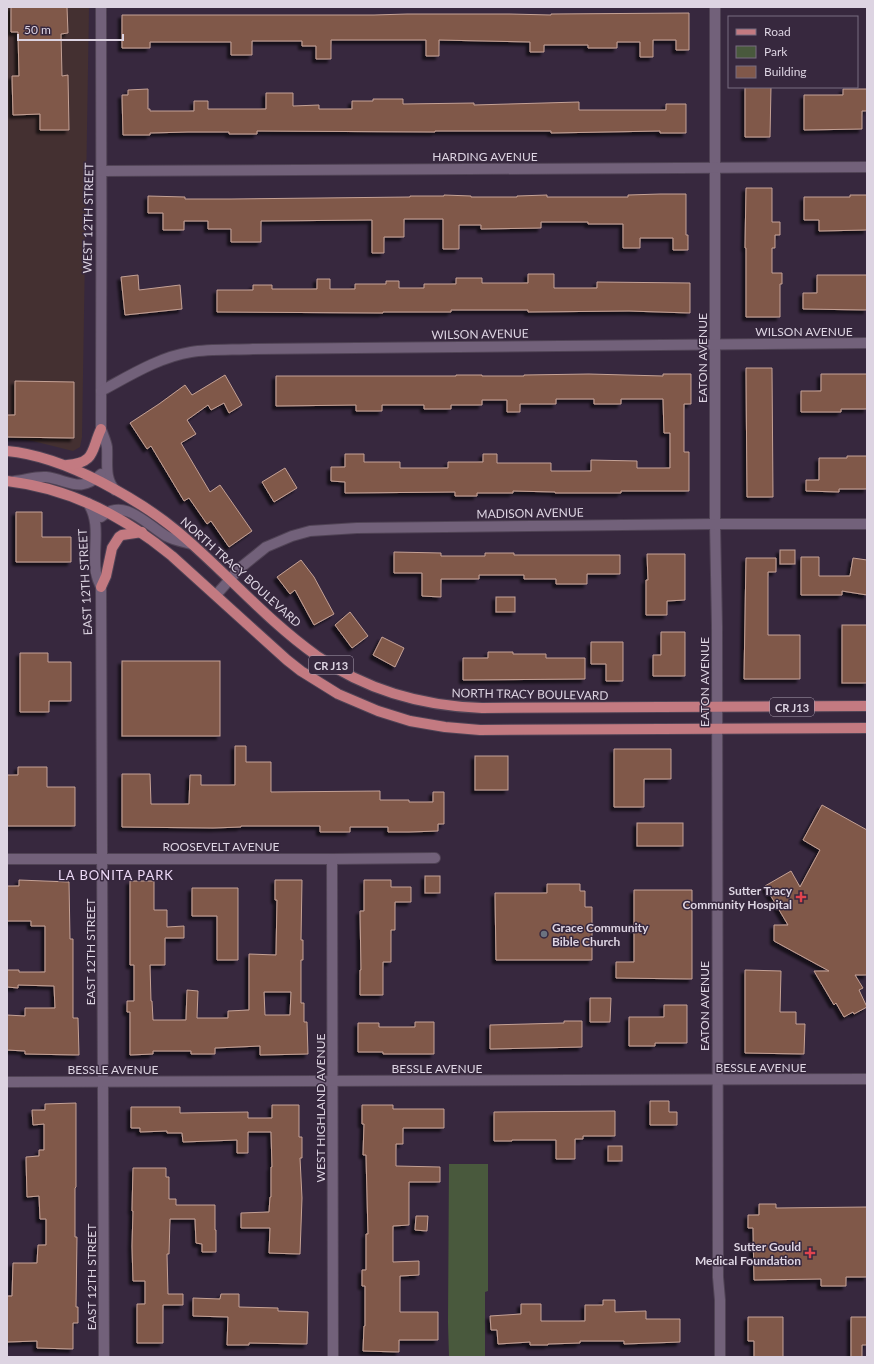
<svg xmlns="http://www.w3.org/2000/svg" width="874" height="1364" font-family="Lato,sans-serif">
  <defs>
    <filter id="shadow"><feDropShadow dx="-3.5" dy="3.5" stdDeviation="1" flood-color="#0009"/></filter>
  </defs>
  <rect width="100%" height="100%" fill="#37283e"/>
  <path fill="#443031" d="M7 7H89L82 437 80 447 73 451 33 441 7 437Z"/>
  <path fill="#49593d" d="M449 1164H488V1291L485 1292V1357H449L448 1323Z"/>
  <g fill="#80584a" stroke="#c4a195" fill-rule="evenodd" filter="url(#shadow)">
    <path d="M11 7H67L68 33 61 34 62 76 68 75 69 130H40V114L13 115 12 76H19L18 32H11Z"/>
    <path d="M689 13V50H676V40H653V57H640V42H617V48H588V45H544V52H530V42L439 40V56H426V40H331V59H316V46H302V41H252V55H231V42H150V48H122V15H374L407 14H510L551 15V14Z"/>
    <path d="M745 87H771L770 137H745Z"/>
    <path d="M148 89V109H150V111H194V101H208V109H266V93H293V106L319 105V109H352V101H373V99H403V104L474 103V105L579 102V110H666V104H686V133H660V131L551 133V131H435V132L257 131V134H229V132H188L150 133V135H123L122 95H128V90Z"/>
    <path d="M843 89H867V111H862V129L804 130V95H843Z"/>
    <path d="M746 188H772V222H780V235H775V248H772V273H782V284H780V317H746V248H745Z"/>
    <path d="M660 194H686V235H688V250H673V238H640V248H623V224H588V222H541V228L481 229V225H459V249H443V219H404V237H384V253H372V220L261 221V242H231V229H208V221H184V230H163V213H148V196L185 197V199H231L410 197V196H444V195L471 196V197H517V196L547 195V197H628V195Z"/>
    <path d="M850 195H867V230L819 231V220H804V197H850Z"/>
    <path d="M528 274H554V288H597V282L690 283V313L629 311 528 312V310H451V312H383V313L217 312V290H253V285H272V289H317V279H330V289H355V284H386V281H399V288H424V284H456V278H482V283H528Z"/>
    <path d="M138 275 139 290 180 285 182 309 125 315 121 277Z"/>
    <path d="M817 275H867V310L803 309V293H817Z"/>
    <path d="M746 368H772L773 497H747Z"/>
    <path d="M589 374 663 376V374H691V404H684V452H689V491H621V493H555V492L513 491V493H477V496H455V492L345 493V482L331 481V467H345V454H364V462H400V468H448V462H483V454H497V463H551V471H591V460L637 461V468H670V433H664L663 399H621V404H594V399H556V404H520V412H507V400H482V405H451V409H424V405H382V411H356V405L276 406V376H456V375H482V376H524V375Z"/>
    <path d="M821 374H867V409H841V412H801V391H821Z"/>
    <path d="M225 375 242 405 229 413 224 403 211 410 208 405 187 420 196 434 181 443 210 492 220 485 252 531 229 547 211 521 207 524 189 498 184 501 151 446 147 449 130 423 159 404 185 385 192 395Z"/>
    <path d="M15 381 74 382V438L7 437V415H15Z"/>
    <path d="M847 456H867V489H839V492L806 491V480H819V458H847Z"/>
    <path d="M285 468 297 488 274 502 262 482Z"/>
    <path d="M16 512H42V537H71V562H16Z"/>
    <rect x="780" y="550" width="15" height="14"/>
    <path d="M394 552 441 553V556H485V553H514V555H620V574H587V584H556V579H524V575H479V579H441V597L422 596V573H394Z"/>
    <path d="M647 554H685V600L667 601V615H646V580H648Z"/>
    <path d="M801 557H819V576H850L853 558 867 560V595L842 591V595H801Z"/>
    <path d="M746 558H776V572H768V635H800V679H744Z"/>
    <path d="M301 560 314 577 334 614 314 625 295 590 290 594 277 577Z"/>
    <rect x="496" y="597" width="19" height="15"/>
    <path d="M350 612 368 636 352 648 335 625Z"/>
    <rect x="842" y="625" width="25" height="58"/>
    <path d="M661 632H685V676H653V655H661Z"/>
    <path d="M382 637 404 648 395 667 373 655Z"/>
    <path d="M591 642H623V681H606V664H591Z"/>
    <path d="M488 652H513V654H546V658H585V679L463 680V658H488Z"/>
    <path d="M20 653H48V662H71V701H49V712H20Z"/>
    <rect x="122" y="661" width="98" height="75"/>
    <path d="M235 746H246V762H271V792L380 791V800H409V802H433V792H444V824H438V831L409 832H388V827H350V832H320V826H241V827L213 828 122 827V774H150L151 804H189L190 775H201V785H235Z"/>
    <path d="M614 749H671V779H644V807H614Z"/>
    <rect x="475" y="756" width="33" height="34"/>
    <path d="M18 767H47V787H75V826H7V775H18Z"/>
    <path d="M822 805 867 830V975H855L863 988 859 990 867 1007 854 1014 853 1012 844 1017 836 1003 834 1005 814 971H829L774 941V925H788L765 886 791 871 800 887 820 850 803 840Z"/>
    <rect x="637" y="823" width="46" height="23"/>
    <rect x="425" y="876" width="15" height="17"/>
    <path d="M19 880 69 882 70 939H73V1018H78L79 1055 25 1054V1051L7 1050V1015L25 1016V1008H55L54 986 18 985V988L7 987V970H19V972H45V926H31V921H7V886H19Z"/>
    <path d="M275 880H302L301 940H303V960H301V1003H304V1022H307L308 1054 260 1055V1046L215 1048V1054H191V1051H153V1054L130 1055V1012H127V1001H134V965H130V881H154V910H167V927L184 926V938H165V965H150L151 1001H152L153 1020H186L187 990 198 991 197 1018H228V1011L249 1010V954L276 955 277 900H275ZM264 992H291L290 1015H265Z"/>
    <path d="M364 880H391V887H411V902H395V930H391V962H383V995H360V970H361L360 911H364Z"/>
    <path d="M547 884H580V891H585V907H592V960H496L495 893H547Z"/>
    <path d="M192 888H238V960H217V916H192Z"/>
    <path d="M634 890H692V979L616 978V962H634Z"/>
    <path d="M745 970 781 971 780 1012H796V1024H805L804 1054 745 1053Z"/>
    <path d="M590 998H611L610 1022H590Z"/>
    <path d="M664 1005H687V1043H655V1046H629V1017H664Z"/>
    <path d="M564 1021H582V1047L490 1049V1025L564 1023Z"/>
    <path d="M415 1022H434V1054H383V1052H358V1023H379V1027H415Z"/>
    <path d="M650 1101H669V1112H677V1125H650Z"/>
    <path d="M76 1103V1187L75 1188V1237H77L76 1307H78V1323H73V1349L37 1348V1341L7 1342V1296H12L13 1263H37L38 1245H46V1219H40L39 1196 27 1197 26 1157 39 1156V1150H44V1124L33 1125 32 1110H45V1104Z"/>
    <path d="M272 1105H299V1137H302V1158H300L302 1198 300 1254 269 1253 270 1228H241V1213L269 1212 270 1197H271V1167H272L271 1132H248V1153H237V1140L183 1142 182 1133H167V1131L140 1132V1128H131V1107H180V1113L248 1112V1118H272Z"/>
    <path d="M362 1105H393V1109H444V1128H403V1144H396V1166L440 1167V1182H409V1225L393 1226V1262L419 1261V1275L400 1276V1312H438V1340H399V1352L363 1351 364 1326H365V1286H362V1270H366V1234H368L366 1155H363L364 1124H362Z"/>
    <path d="M615 1111V1136H583V1139H575V1159H556V1140H512V1141H494V1112Z"/>
    <rect x="608" y="1146" width="14" height="15"/>
    <path d="M133 1168H166V1177H169V1199H176V1205H215V1230H216V1252H202V1244L196 1243 195 1219H170L169 1254H167L168 1294H183V1305H163V1343H137V1304H145V1281H133L132 1246 133 1211H132Z"/>
    <path d="M759 1204H776V1208L867 1207V1277H846V1286H821V1279L754 1280 753 1228H748V1215H759Z"/>
    <path d="M416 1216H428L427 1231 415 1230Z"/>
    <path d="M221 1294H239V1307L278 1308V1311L308 1312 307 1344 249 1343V1345H227L228 1317 193 1316V1298L220 1299Z"/>
    <path d="M603 1300H615V1312L646 1311V1319H680V1342L624 1344V1341H580V1343L548 1344V1345H530V1342L498 1344 497 1330H491L490 1316 521 1314V1304H541V1321H585V1305H603Z"/>
    <path d="M748 1317H783V1357H754V1341H748Z"/>
    <path d="M851 1317H867V1345H862V1357H851Z"/>
  </g>
  <g fill="none" stroke-linecap="round" stroke-linejoin="round">
    <g stroke="#504355" stroke-width="12">
      <g id="minor">
        <path d="M101 7C102 148 101 288 101 429 103 435 106 441 107 447 108 463 104 478 115 490"/>
        <path d="M715 7V524L717 626 718 1277 720 1300V1357"/>
        <path d="M102 171 867 167"/>
        <path d="M101 391C129 376 159 357 191 352 209 349 234 350 253 349L867 343"/>
        <path d="M15 481C25 480 36 476 46 477 69 480 80 494 101 474"/>
        <path d="M88 503C102 525 92 548 96 573 97 578 99 583 101 587L104 1357"/>
        <path d="M101 517C124 497 146 524 166 536 173 540 184 542 192 544"/>
        <path d="M216 595 240 568 266 547 292 536 310 531 357 528 715 524H867"/>
        <path d="M7 859H332L435 858"/>
        <path d="M332 859 333 1357"/>
        <path d="M7 1082 867 1079"/>
      </g>
    </g>
    <g stroke="#504355" stroke-width="12">
      <g id="major">
        <path d="M7 451C40 454 72 467 101 482 128 496 154 512 177 531 225 571 266 620 317 656 366 690 423 706 482 708L867 706"/>
        <path d="M67 465C96 463 91 450 101 429"/>
        <path d="M7 481C69 488 125 517 172 556L287 660 301 671 338 694 378 711 410 721 445 727 480 730 867 728"/>
        <path d="M101 587 106 576 112 548 119 537 122 535 142 532"/>
      </g>
    </g>
    <use href="#minor" stroke="#72617a" stroke-width="10"/>
    <use href="#major" stroke="#c37a81" stroke-width="10"/>
  </g>
  <g fill="#e0444e" stroke="#37283e" stroke-width="1.5">
    <path d="M799 891h4v4h4v4h-4v4h-4v-4h-4v-4h4z"/>
    <path d="M808 1247h4v4h4v4h-4v4h-4v-4h-4v-4h4z"/>
  </g>
  <circle fill="#6b7280" stroke="#37283e" stroke-width="1.5" cx="544" cy="934" r="4"/>
  <g text-anchor="middle" dominant-baseline="central" stroke-width="3" stroke-linejoin="round" paint-order="stroke">
    <g fill="#37283e" stroke="#aba0b1" stroke-width="1">
      <rect x="309" y="656" width="44" height="18" rx="3"/>
      <rect x="770" y="698" width="44" height="18" rx="3"/>
    </g>
    <g font-size="11" font-weight="bold" fill="#ddd4e2">
      <text x="331" y="665">CR J13</text>
      <text x="792" y="707">CR J13</text>
    </g>
    <g font-size="12" fill="#ddd4e2" stroke="#37283e">
      <text x="485" y="156">HARDING AVENUE</text>
      <text transform="translate(88 218) rotate(-89)">WEST 12TH STREET</text>
      <text x="804" y="331">WILSON AVENUE</text>
      <text transform="translate(480 334) rotate(-1)">WILSON AVENUE</text>
      <text transform="translate(702 358) rotate(-90)">EATON AVENUE</text>
      <text transform="translate(530 513) rotate(-1)">MADISON AVENUE</text>
      <text transform="translate(241 572) rotate(42)">NORTH TRACY BOULEVARD</text>
      <text transform="translate(85 582) rotate(-93)">EAST 12TH STREET</text>
      <text transform="translate(704 682) rotate(-90)">EATON AVENUE</text>
      <text transform="translate(530 694) rotate(1)">NORTH TRACY BOULEVARD</text>
      <text x="221" y="846">ROOSEVELT AVENUE</text>
      <text transform="translate(90 952) rotate(-90)">EAST 12TH STREET</text>
      <text transform="translate(704 1006) rotate(-90)">EATON AVENUE</text>
      <text x="761" y="1067">BESSLE AVENUE</text>
      <text x="437" y="1068">BESSLE AVENUE</text>
      <text x="113" y="1069">BESSLE AVENUE</text>
      <text transform="translate(320 1108) rotate(-90)">WEST HIGHLAND AVENUE</text>
      <text transform="translate(91 1277) rotate(-90)">EAST 12TH STREET</text>
    </g>
    <g font-size="12" font-weight="bold" fill="#ddd4e2" stroke="#37283e" text-anchor="end">
      <text x="792" y="890">Sutter Tracy<tspan x="792" dy="14">Community Hospital</tspan></text>
      <text x="552" y="927" text-anchor="start">Grace Community<tspan x="552" dy="14">Bible Church</tspan></text>
      <text x="801" y="1246">Sutter Gould<tspan x="801" dy="14">Medical Foundation</tspan></text>
    </g>
    <g font-size="13" letter-spacing="1" fill="#edd9f7" stroke="#37283e">
      <text x="116" y="875">LA BONITA PARK</text>
    </g>
  </g>
  <rect width="874" height="1364" fill="none" stroke="#ddd4e2" stroke-width="16"/>
  <rect x="728" y="16" width="130" height="72" fill="#37283e" stroke="#796d80"/>
  <rect x="736" y="29" width="20" height="6" fill="#c37a81" stroke="#796d80"/>
  <text x="764" y="36" font-size="12" fill="#ddd4e2">Road</text>
  <rect x="736" y="46" width="20" height="12" fill="#49593d" stroke="#796d80"/>
  <text x="764" y="56" font-size="12" fill="#ddd4e2">Park</text>
  <rect x="736" y="66" width="20" height="12" fill="#80584a" stroke="#796d80"/>
  <text x="764" y="76" font-size="12" fill="#ddd4e2">Building</text>
  <path d="M18 34v6h105v-6" fill="none" stroke="#ddd4e2" stroke-width="2"/>
  <text x="24" y="34" font-size="12" fill="#ddd4e2" stroke="#37283e" stroke-width="3" paint-order="stroke">50 m</text>
</svg>
